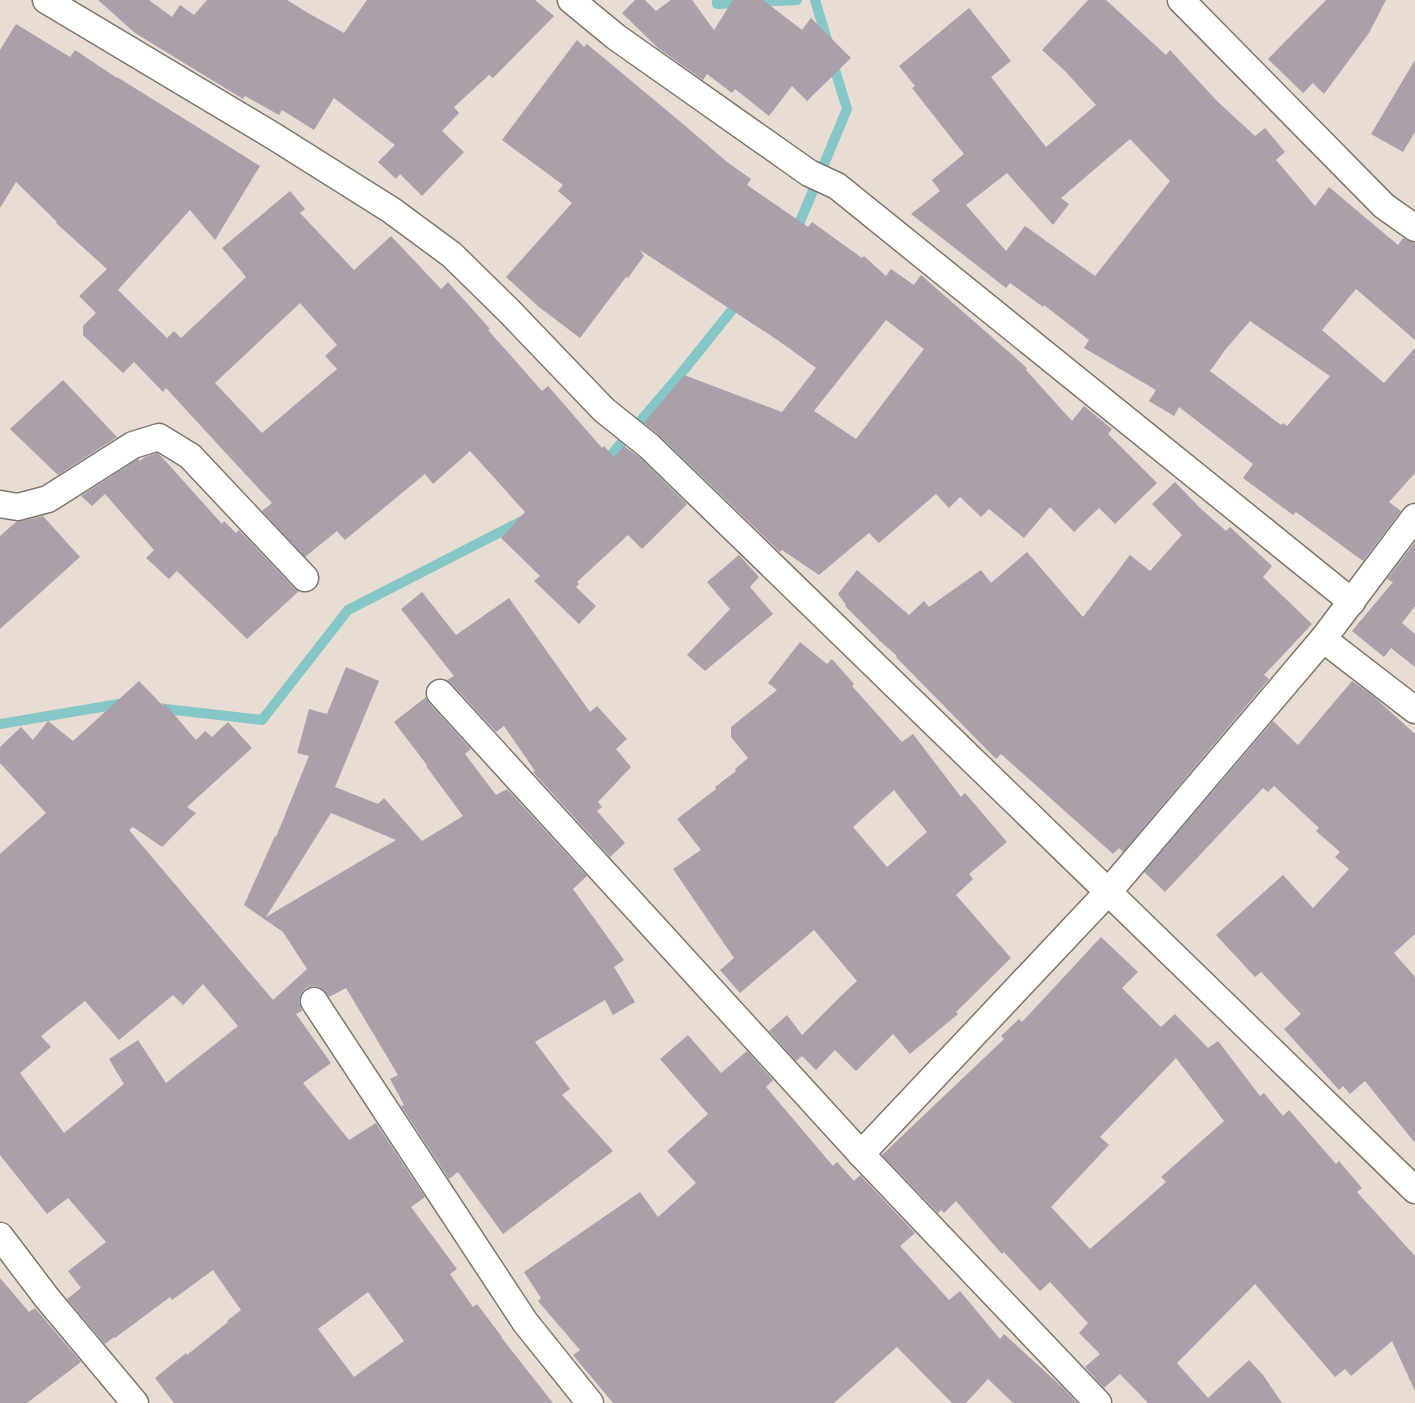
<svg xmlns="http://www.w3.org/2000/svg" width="1415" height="1403" font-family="Literata,serif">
  <rect width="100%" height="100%" fill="#e8ddd2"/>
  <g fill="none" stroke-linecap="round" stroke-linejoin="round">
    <g stroke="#85c6c6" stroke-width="10">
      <path d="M717 0V4L797 0"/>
      <path d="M815 0 828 43"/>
      <path d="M795 232 797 229 847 109 832 60"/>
      <path d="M604 463 679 376 740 300"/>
      <path d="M157 708 262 720 348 610 524 520"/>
      <path d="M0 724 119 704 125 705"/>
    </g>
  </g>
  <g fill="#aaa0aa" fill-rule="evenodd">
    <path d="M98 0H149L172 17 180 5 194 15 207 0H287L308 13 344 33 367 0H535L554 16 493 78 489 75 454 107 459 113 442 131 464 152 422 196 400 174 396 179 378 162 395 145 334 98 314 130 282 110 279 115 245 96 243 99 135 33Z"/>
    <path d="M635 0H645L656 11 671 0H692L714 30 733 0H763L802 30 811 18 851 58 807 101 792 86 769 116 735 89 732 93 707 74 703 80 658 48 622 13Z"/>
    <path d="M1088 0H1106L1166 55 1170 50 1217 101 1255 136 1265 128 1285 152 1276 160 1315 206 1329 187 1398 245 1403 238 1415 243V340L1356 289 1322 330 1384 383 1415 348V473L1389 502 1401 511 1363 561 1296 512 1293 515 1243 478 1253 464 1179 407 1174 416 1149 401 1156 390 1084 348 1089 340 1044 305 1043 307 1010 283 1006 288 911 214 940 191 932 180 964 154 912 88 915 86 899 66 969 8 1011 61 991 77 1046 147 1096 105 1065 71 1042 50ZM1130 139 1170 181 1095 276 1025 226 1006 251 966 205 1007 173 1053 225 1069 204 1061 198ZM1250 321 1330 376 1287 426 1283 423 1281 425 1210 371 1225 350Z"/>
    <path d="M1326 0H1386L1369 33 1324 94 1313 83 1303 93 1268 59Z"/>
    <path d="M16 24 70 57 75 50 117 78V77L260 166 215 240 190 210 118 290 167 338 174 331 181 338 246 277 222 248 290 191 305 209 300 213 354 270 391 236 441 289 448 282 490 329 488 330 542 391 548 386 602 448 604 446 614 457 624 446 639 457 687 504 642 549 628 535 577 582 579 584 576 587 596 606 579 624 534 581 540 576 501 538 525 512 470 451 433 484 425 474 345 540 337 531 305 557 262 511 272 503 166 388 163 392 134 362 123 373 83 335V326L96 313 79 296 107 269 56 223 57 222 16 182 0 208V50ZM300 303 337 345 325 356 337 369 262 433 215 383Z"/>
    <path d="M577 40 584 47 587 44 683 124 727 162 751 179 747 185 808 227 812 222 862 258 864 256 886 276 891 269 914 285 921 275 1027 368 1026 370 1072 421 1084 406 1112 429 1108 434 1157 483 1115 524 1099 508 1074 532 1050 507 1024 538 989 509 981 517 960 497 949 508 936 494 879 543 869 533 819 575 782 550 780 552 659 435 644 423 684 375 782 412 816 368 779 341 640 250 644 256 628 278 626 277 580 338 539 307 506 277 572 203 558 191 563 185 502 140ZM886 320 924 349 856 439 814 411Z"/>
    <path d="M1415 60V132L1403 152 1371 134Z"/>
    <path d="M63 380 117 437 58 475 10 429Z"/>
    <path d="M157 453 161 456 222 524 224 521 236 533 239 530 294 588 299 591 247 639 177 571 169 579 146 558 154 550 105 494 92 506 81 496 138 459 140 461 145 457Z"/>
    <path d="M1175 482 1199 507 1226 531 1230 527 1272 566 1263 577 1312 624 1264 675 1269 679 1123 852 1119 848 1113 854 1001 754 996 759 896 657 897 656 880 641 845 606 846 605 838 594 857 570 909 615 924 601 929 607 981 570 991 583 1027 552 1083 617 1130 555 1150 571 1182 535 1152 504Z"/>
    <path d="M43 516 80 557 0 629V536L16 522Z"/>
    <path d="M1415 542V606L1402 623 1415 634V667L1391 648 1384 657 1352 631 1393 582 1387 579Z"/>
    <path d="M739 555 759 577 750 587 773 614 705 671 687 655 730 609 707 582Z"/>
    <path d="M422 592 456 635 509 598 590 712 597 706 627 739 616 749 631 767 598 802 602 807 597 811 625 843 610 857 533 772 535 771 504 726 496 732 451 683 447 680 454 676 401 609Z"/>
    <path d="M800 642 827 664 832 659 854 684 852 686 902 742 913 734 961 797 965 793 1007 842 969 874 973 879 956 895 1011 958 956 1012 958 1014 910 1054 893 1034 856 1071 835 1050 816 1070 802 1056 796 1061 769 1031 787 1015 802 1035 843 994 857 981 814 930 740 993 720 970 734 958 673 869 701 850 677 819 716 789 715 787 736 771 735 769 748 758 731 737V727L777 690 768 683ZM894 790 927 832 887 867 853 827Z"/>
    <path d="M346 667 379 681 335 787 378 804 384 798 422 841 463 816 426 766 427 765 394 722 426 697 429 703 471 749 465 754 496 795 507 789 587 876 573 889 624 960 614 967 635 1002 613 1015 605 1000 535 1042 570 1089 562 1095 613 1151 503 1234 458 1172 449 1179 401 1106 404 1105 390 1079 398 1075 346 988 329 997 320 987 313 986 306 988 301 994 299 1001 302 1011 296 1014 331 1063 303 1083 349 1140 376 1123 425 1197 411 1207 457 1269 450 1274 473 1307 477 1304 502 1337H501L553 1403H174L155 1378 186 1353 187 1355 228 1322 227 1321 241 1310 213 1270 172 1300 170 1297 115 1338 114 1337 105 1344 67 1299 81 1288 68 1271 106 1242 68 1198 47 1214 0 1155V854L46 813 0 763V747L21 727 33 740 48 721 73 741 139 681 163 706 165 704 196 740 205 731 212 737 228 722 252 748 187 807 196 813 162 847 133 827 129 830 273 1000 307 969 283 932 244 905 275 836 276 837 309 756 297 753 309 709 327 714ZM331 813 396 840 266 917ZM203 984 238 1026 166 1083 138 1040 109 1059 124 1084 64 1133 20 1073 51 1047 41 1036 85 1001 119 1040 173 995 183 1005ZM368 1292 404 1341 354 1377 318 1329Z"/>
    <path d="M1352 681 1373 696 1415 734V934L1394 953 1415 977V1143L1365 1081 1350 1094 1343 1086 1339 1090 1284 1029 1301 1014 1261 972 1255 977 1216 935 1283 875 1313 908 1349 869 1335 857 1340 852 1316 831 1319 828 1274 786 1268 792 1263 788 1165 892 1144 872 1273 721 1298 745Z"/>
    <path d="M1101 937 1138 972 1122 988 1161 1027 1175 1014 1208 1048 1218 1041 1260 1096 1264 1093 1283 1116 1289 1110 1336 1164 1339 1161 1362 1188 1357 1192 1415 1256V1391L1392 1341 1351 1376 1345 1369 1335 1377 1255 1284 1177 1363 1208 1398 1249 1360 1263 1375 1282 1403H1148L1120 1374 1104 1388 1085 1367 1100 1354 1079 1333 1088 1323 1050 1282 1040 1291 1004 1252 1002 1254 956 1201 944 1213 941 1210 938 1213 882 1155 1004 1039 1001 1036 1019 1019 1022 1022ZM1176 1058 1224 1121 1161 1177 1166 1182 1090 1249 1051 1207 1109 1145 1100 1137Z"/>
    <path d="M688 1035 721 1073 747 1051 773 1080 766 1087 833 1166 837 1162 854 1181 860 1175 915 1233 900 1246 949 1300 960 1291 1000 1339 1004 1334 1063 1388 1077 1403H1013L988 1379 966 1403H952L897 1347 834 1403H613L573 1355 580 1350 538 1301 541 1298 524 1272 640 1192 658 1217 696 1183 667 1151 708 1114 660 1059Z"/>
    <path d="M0 1278 29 1312 35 1308 81 1362 27 1403H0Z"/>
  </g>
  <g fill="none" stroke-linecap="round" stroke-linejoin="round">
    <g stroke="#7f766c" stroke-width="29">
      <g id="minor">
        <path d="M46 0 275 137 391 210 452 255 510 312 604 410 649 446 1415 1190"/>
        <path d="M571 0 616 37 809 173 837 186 1352 602"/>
        <path d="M1181 0 1384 206 1415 228"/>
        <path d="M0 504 18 507 48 499 133 445 159 437 190 456 305 578"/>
        <path d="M1323 639 1415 710"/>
        <path d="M440 693 861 1154 1098 1403"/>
        <path d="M314 1001 525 1322 590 1403"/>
        <path d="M861 1154 1109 891 1323 639 1415 517"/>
        <path d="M0 1236 47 1298 135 1403"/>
      </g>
    </g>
    <use href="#minor" stroke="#fff" stroke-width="26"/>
  </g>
</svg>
